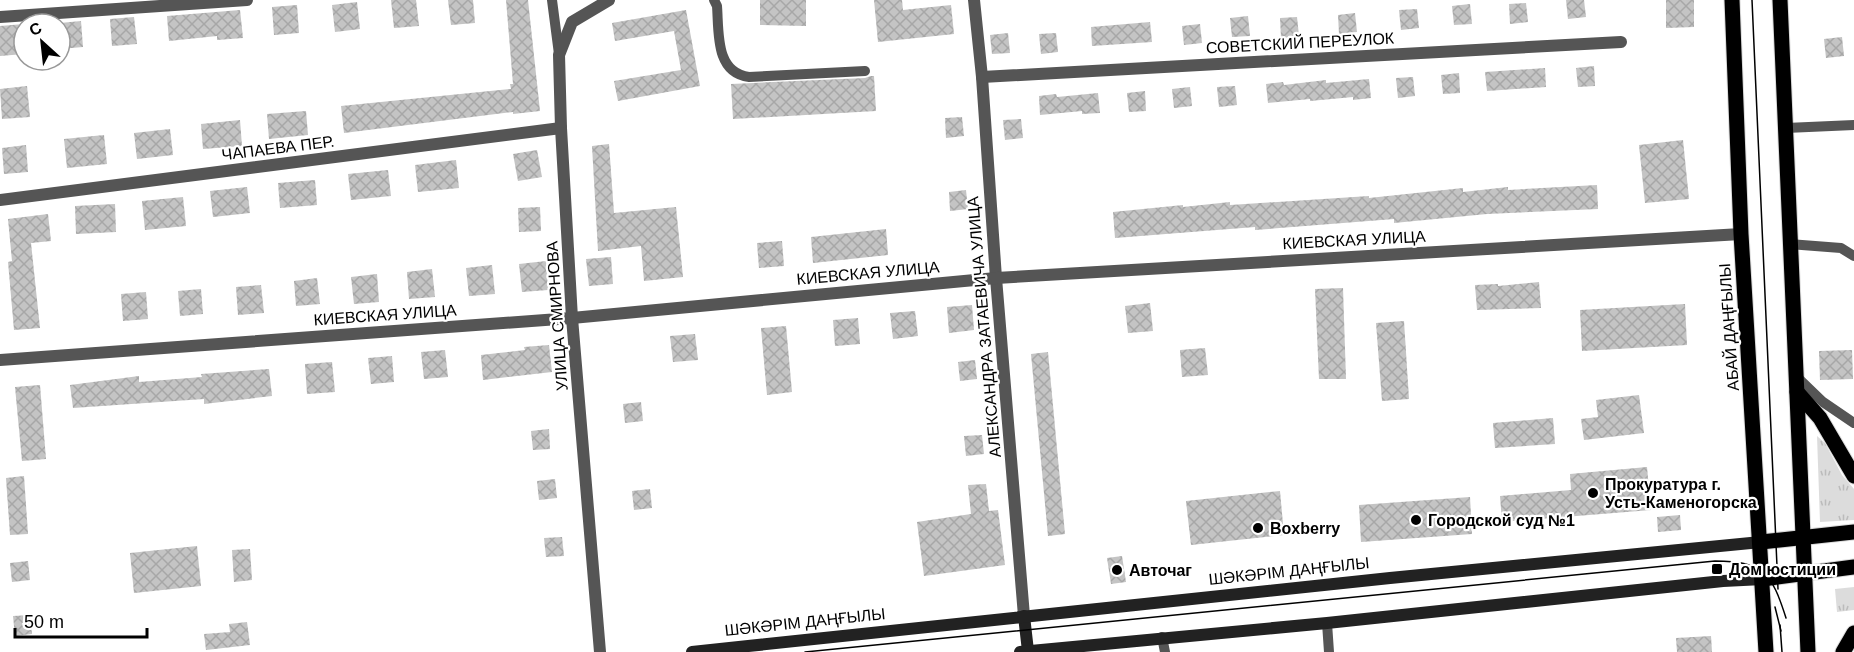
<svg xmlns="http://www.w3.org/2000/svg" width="1854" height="652" font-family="Helvetica,sans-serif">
  <defs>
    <pattern id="grass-tufts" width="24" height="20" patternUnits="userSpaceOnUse" patternTransform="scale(1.5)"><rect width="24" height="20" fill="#dcdcdc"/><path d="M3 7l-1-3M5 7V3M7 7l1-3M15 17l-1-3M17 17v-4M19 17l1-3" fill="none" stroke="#bbb"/></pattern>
    <pattern id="building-cross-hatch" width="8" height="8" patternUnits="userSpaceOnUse" patternTransform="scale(1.5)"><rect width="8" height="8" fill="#c4c4c4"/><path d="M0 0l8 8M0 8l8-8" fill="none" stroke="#a7a7a7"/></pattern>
  </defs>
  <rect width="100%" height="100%" fill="#fff"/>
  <g fill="url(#grass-tufts)">
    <path d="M1817 436 1825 443 1842 475 1854 489V520L1820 522Z"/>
    <path d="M1854 587V610L1837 612 1835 589Z"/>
  </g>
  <g fill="url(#building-cross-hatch)">
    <path d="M391 0H416L419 26 394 28Z"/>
    <path d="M448 0H473L475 23 451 25Z"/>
    <path d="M506 0H528L540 111 513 114V112L344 133 341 106 511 89 510 84H513Z"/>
    <path d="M760 0H806V26L760 25Z"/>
    <path d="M874 0H902L903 10 951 5 954 34 878 42Z"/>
    <path d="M1566 0H1584L1586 17 1568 19Z"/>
    <path d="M1666 0H1694V27L1666 28Z"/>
    <path d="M357 2 360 29 335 32 332 5Z"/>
    <path d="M1526 3 1528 22 1510 24 1509 4Z"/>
    <path d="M1470 4 1472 24 1454 25 1452 6Z"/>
    <path d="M297 5 299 33 274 35 272 7Z"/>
    <path d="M1417 9 1419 28 1401 30 1399 10Z"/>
    <path d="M240 10 243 38 217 40V36L169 41 167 16Z"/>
    <path d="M686 10 700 86 618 101 614 81 681 70 674 31 615 41 612 23Z"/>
    <path d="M1355 13 1357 32 1339 34 1338 15Z"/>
    <path d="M1248 16 1250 36 1232 37 1230 18Z"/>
    <path d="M134 17 137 44 112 46 110 19Z"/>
    <path d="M1297 17 1299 36 1281 38 1280 18Z"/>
    <path d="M81 21 83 47 60 49V23Z"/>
    <path d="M1150 22 1152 42 1092 46 1091 27Z"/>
    <path d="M24 24V54L0 56V26Z"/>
    <path d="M1200 24 1202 43 1184 45 1182 26Z"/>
    <path d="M1008 33 1010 53 992 54 990 35Z"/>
    <path d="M1056 33 1058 52 1041 54 1039 34Z"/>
    <path d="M1842 37 1844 56 1826 58 1824 39Z"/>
    <path d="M1594 66 1595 86 1578 87 1576 68Z"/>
    <path d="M1545 68 1546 87 1487 91 1485 72Z"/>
    <path d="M1459 73 1460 93 1443 94 1441 75Z"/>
    <path d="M871 76H874L876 111 733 119 731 84 865 78Z"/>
    <path d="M1413 77 1415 96 1398 98 1396 78Z"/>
    <path d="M1369 79 1371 98 1353 100V97L1310 101V99L1268 103 1266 84 1283 82 1284 85 1326 80V83Z"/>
    <path d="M27 86 30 117 2 119 0 89Z"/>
    <path d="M1235 86 1237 105 1219 107 1217 87Z"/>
    <path d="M1190 87 1192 106 1174 108 1172 89Z"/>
    <path d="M1145 91 1146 111 1129 112 1127 93Z"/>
    <path d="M1098 93 1100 113 1082 114V111L1040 115 1039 96 1056 94 1057 97Z"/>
    <path d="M306 111 308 135 269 139 267 114Z"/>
    <path d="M962 117 964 136 946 138 945 118Z"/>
    <path d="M1021 119 1023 138 1005 140 1003 120Z"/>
    <path d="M240 120 242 146 203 149 201 124Z"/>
    <path d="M170 129 173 155 137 159 134 133Z"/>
    <path d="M104 135 107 164 67 168 64 139Z"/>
    <path d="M1683 140 1689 199 1645 203 1639 145Z"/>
    <path d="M609 144 614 213 676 207 683 277 644 281 641 246 598 251 592 146Z"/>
    <path d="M26 145 28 172 4 174 2 148Z"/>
    <path d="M537 150 542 177 518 181 513 154Z"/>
    <path d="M456 160 459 188 418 192 415 165Z"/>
    <path d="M388 170 391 196 351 200 348 174Z"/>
    <path d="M315 180 317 205 280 208 278 183Z"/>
    <path d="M1597 185 1598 209 1487 214 1394 223V219L1255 230V227L1115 238 1113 212 1183 205V207L1230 202V205L1369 196V198L1463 188V192L1508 187V190Z"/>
    <path d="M247 187 250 213 213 217 210 191Z"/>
    <path d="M966 190 968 209 950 211 949 192Z"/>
    <path d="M183 197 186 226 145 230 142 201Z"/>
    <path d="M115 204 116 232 76 234 75 206Z"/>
    <path d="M540 207 541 231 519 232 518 208Z"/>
    <path d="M48 214 51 241 31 243 40 328 14 330 8 262 12 261 8 219Z"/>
    <path d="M886 229 888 255 813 263 811 237Z"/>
    <path d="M782 241 784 266 759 268 757 243Z"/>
    <path d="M611 257 613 284 589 286 586 259Z"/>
    <path d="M546 261 548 290 522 292 519 264Z"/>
    <path d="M492 265 495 294 469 296 466 268Z"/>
    <path d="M432 269 435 297 409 299 407 272Z"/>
    <path d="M377 274 379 302 354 304 351 277Z"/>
    <path d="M317 278 320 304 296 306 294 281Z"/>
    <path d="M1539 282 1541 308 1477 310 1475 285 1498 284V286Z"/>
    <path d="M261 285 264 313 238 315 236 287Z"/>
    <path d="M1343 288 1346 379H1319L1315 289Z"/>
    <path d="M201 289 203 314 180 316 178 291Z"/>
    <path d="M146 292 148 319 123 321 121 294Z"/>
    <path d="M1150 303 1153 331 1128 333 1125 306Z"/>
    <path d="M1685 304 1687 345 1582 351 1580 310Z"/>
    <path d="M972 305 974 330 949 333 947 307Z"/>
    <path d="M915 311 918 336 893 339 890 313Z"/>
    <path d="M858 318 860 344 835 346 833 320Z"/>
    <path d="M1404 321 1409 399 1382 401 1376 323Z"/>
    <path d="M786 326 792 392 767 395 761 328Z"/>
    <path d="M695 334 698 360 673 362 670 336Z"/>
    <path d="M549 345 552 372 483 380 481 355 525 350 524 347Z"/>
    <path d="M1205 348 1208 375 1182 377 1180 350Z"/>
    <path d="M445 350 448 377 424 379 421 352Z"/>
    <path d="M1852 350 1853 379 1820 380 1819 351Z"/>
    <path d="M1048 352 1065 534 1048 536 1031 354Z"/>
    <path d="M392 356 394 382 371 384 368 358Z"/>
    <path d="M975 360 977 379 960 381 958 362Z"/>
    <path d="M332 362 335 392 307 394 305 364Z"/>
    <path d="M269 369 272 396 204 404V399L73 408 70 385 139 376V382L202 377 201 374Z"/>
    <path d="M40 385 46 459 22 461 15 387Z"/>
    <path d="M1639 395 1644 433 1584 440 1581 419 1598 417 1596 400Z"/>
    <path d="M641 402 643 421 625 423 623 404Z"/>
    <path d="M1553 418 1555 444 1495 448 1493 423Z"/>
    <path d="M549 429 550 449 533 450 531 431Z"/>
    <path d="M982 435 984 454 966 456 964 436Z"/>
    <path d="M1647 467 1651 510 1502 522 1500 496 1571 490 1570 474Z"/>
    <path d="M24 476 28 534 10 535 6 478Z"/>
    <path d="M555 479 557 498 539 500 537 481Z"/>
    <path d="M986 484 989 511 998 510 1005 565 924 576 917 522 971 514 968 485Z"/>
    <path d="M650 489 652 508 634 510 632 491Z"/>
    <path d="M1280 491 1284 535 1191 545 1186 501Z"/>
    <path d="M1470 497 1472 534 1361 542 1359 505Z"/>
    <path d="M1680 515 1681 530 1658 532 1657 517Z"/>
    <path d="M562 537 564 556 546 557 544 538Z"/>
    <path d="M197 546 201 586 134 593 130 553Z"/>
    <path d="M250 549 252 580 234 582 232 550Z"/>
    <path d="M1122 556 1126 582 1111 584 1107 558Z"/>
    <path d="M28 561 30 580 12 582 10 563Z"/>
    <path d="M30 615 32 634 15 636 13 616Z"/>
    <path d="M247 622 250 645 206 650 204 634 230 632 229 624Z"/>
    <path d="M1711 636 1712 652H1677L1676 638Z"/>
  </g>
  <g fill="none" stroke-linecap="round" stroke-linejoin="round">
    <g stroke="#dbdbdb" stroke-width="17">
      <g id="primary">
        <path d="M1732 0 1741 234 1766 652"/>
        <path d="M1780 0 1808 652"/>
        <path d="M1797 392 1820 418 1854 476"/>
        <path d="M1761 542 1854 532"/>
        <path d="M1763 579 1854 567"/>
        <path d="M1843 652 1854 633"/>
      </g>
    </g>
    <g stroke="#555" stroke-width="10">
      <path d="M552 0 559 54"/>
      <path d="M714 0 717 6C719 32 715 73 749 77L865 71"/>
      <path d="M1786 128 1854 125"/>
      <path d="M1789 244 1841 248 1854 256"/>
      <path d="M1795 375 1823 402 1854 423"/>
      <path d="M1327 623 1329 652"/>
      <path d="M1162 637 1165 652"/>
    </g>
    <g stroke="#555" stroke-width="12">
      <path d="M974 0 982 77 996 278 1024 616"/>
      <path d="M0 17 247 0"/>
      <path d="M982 77 1621 42"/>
      <path d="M0 200 561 128"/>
      <path d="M0 360 572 318 996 278 1741 234"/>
      <path d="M600 652 572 318 561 128 559 55 572 22 609 0"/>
    </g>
    <g stroke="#222" stroke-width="12">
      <path d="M1024 616 1028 651"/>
      <path d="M692 652 1390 578 1761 542"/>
      <path d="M1020 652 1327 623 1723 581 1763 579"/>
    </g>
    <use href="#primary" stroke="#000" stroke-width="15"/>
    <g stroke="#000" stroke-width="1.5">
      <path d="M1752 0 1778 589"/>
      <path d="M1775 607 1781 631"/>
      <path d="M1780 625 1782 652"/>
      <path d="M805 652 1715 561C1764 561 1772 574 1786 618"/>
    </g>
  </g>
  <g fill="#000" stroke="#fff" stroke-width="2">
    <circle cx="1593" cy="493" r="6"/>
    <circle cx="1416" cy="520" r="6"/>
    <circle cx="1258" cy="528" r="6"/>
    <rect x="1711" y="563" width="12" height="12" rx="3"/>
    <circle cx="1117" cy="570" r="6"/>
  </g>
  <g text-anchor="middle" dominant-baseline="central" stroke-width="4.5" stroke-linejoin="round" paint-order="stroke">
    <g font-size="16" fill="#000" stroke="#fff">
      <text transform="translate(1300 43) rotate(-3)">СОВЕТСКИЙ ПЕРЕУЛОК</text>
      <text transform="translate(278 148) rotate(-7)">ЧАПАЕВА ПЕР.</text>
      <text transform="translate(1354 240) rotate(-3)">КИЕВСКАЯ УЛИЦА</text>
      <text transform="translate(868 273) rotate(-5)">КИЕВСКАЯ УЛИЦА</text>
      <text transform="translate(385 315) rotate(-4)">КИЕВСКАЯ УЛИЦА</text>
      <text transform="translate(557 316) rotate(-94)">УЛИЦА СМИРНОВА</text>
      <text transform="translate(984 327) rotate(-95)">АЛЕКСАНДРА ЗАТАЕВИЧА УЛИЦА</text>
      <text transform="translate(1729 327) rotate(-94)">АБАЙ ДАҢҒЫЛЫ</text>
      <text transform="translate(1289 571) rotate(-6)">ШӘКӘРІМ ДАҢҒЫЛЫ</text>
      <text transform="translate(805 622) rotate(-6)">ШӘКӘРІМ ДАҢҒЫЛЫ</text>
    </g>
    <g font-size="16" font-weight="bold" fill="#000" stroke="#fff" text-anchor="start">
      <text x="1605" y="484">Прокуратура г.<tspan x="1605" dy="18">Усть-Каменогорска</tspan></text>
      <text x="1428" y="520">Городской суд №1</text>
      <text x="1270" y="528">Boxberry</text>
      <text x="1729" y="569">Дом юстиции</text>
      <text x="1129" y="570">Авточаг</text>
    </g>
  </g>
  <g transform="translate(42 42) rotate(333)"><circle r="28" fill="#ffffff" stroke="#999999" stroke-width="1.5"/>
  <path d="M0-4.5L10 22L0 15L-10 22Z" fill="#000000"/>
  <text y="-9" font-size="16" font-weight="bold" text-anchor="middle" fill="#000000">С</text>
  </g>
  <path d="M15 628v9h132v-9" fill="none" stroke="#000000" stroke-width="3"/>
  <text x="24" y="628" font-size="18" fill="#000000" stroke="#ffffff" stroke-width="4.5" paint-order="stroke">50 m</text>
</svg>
